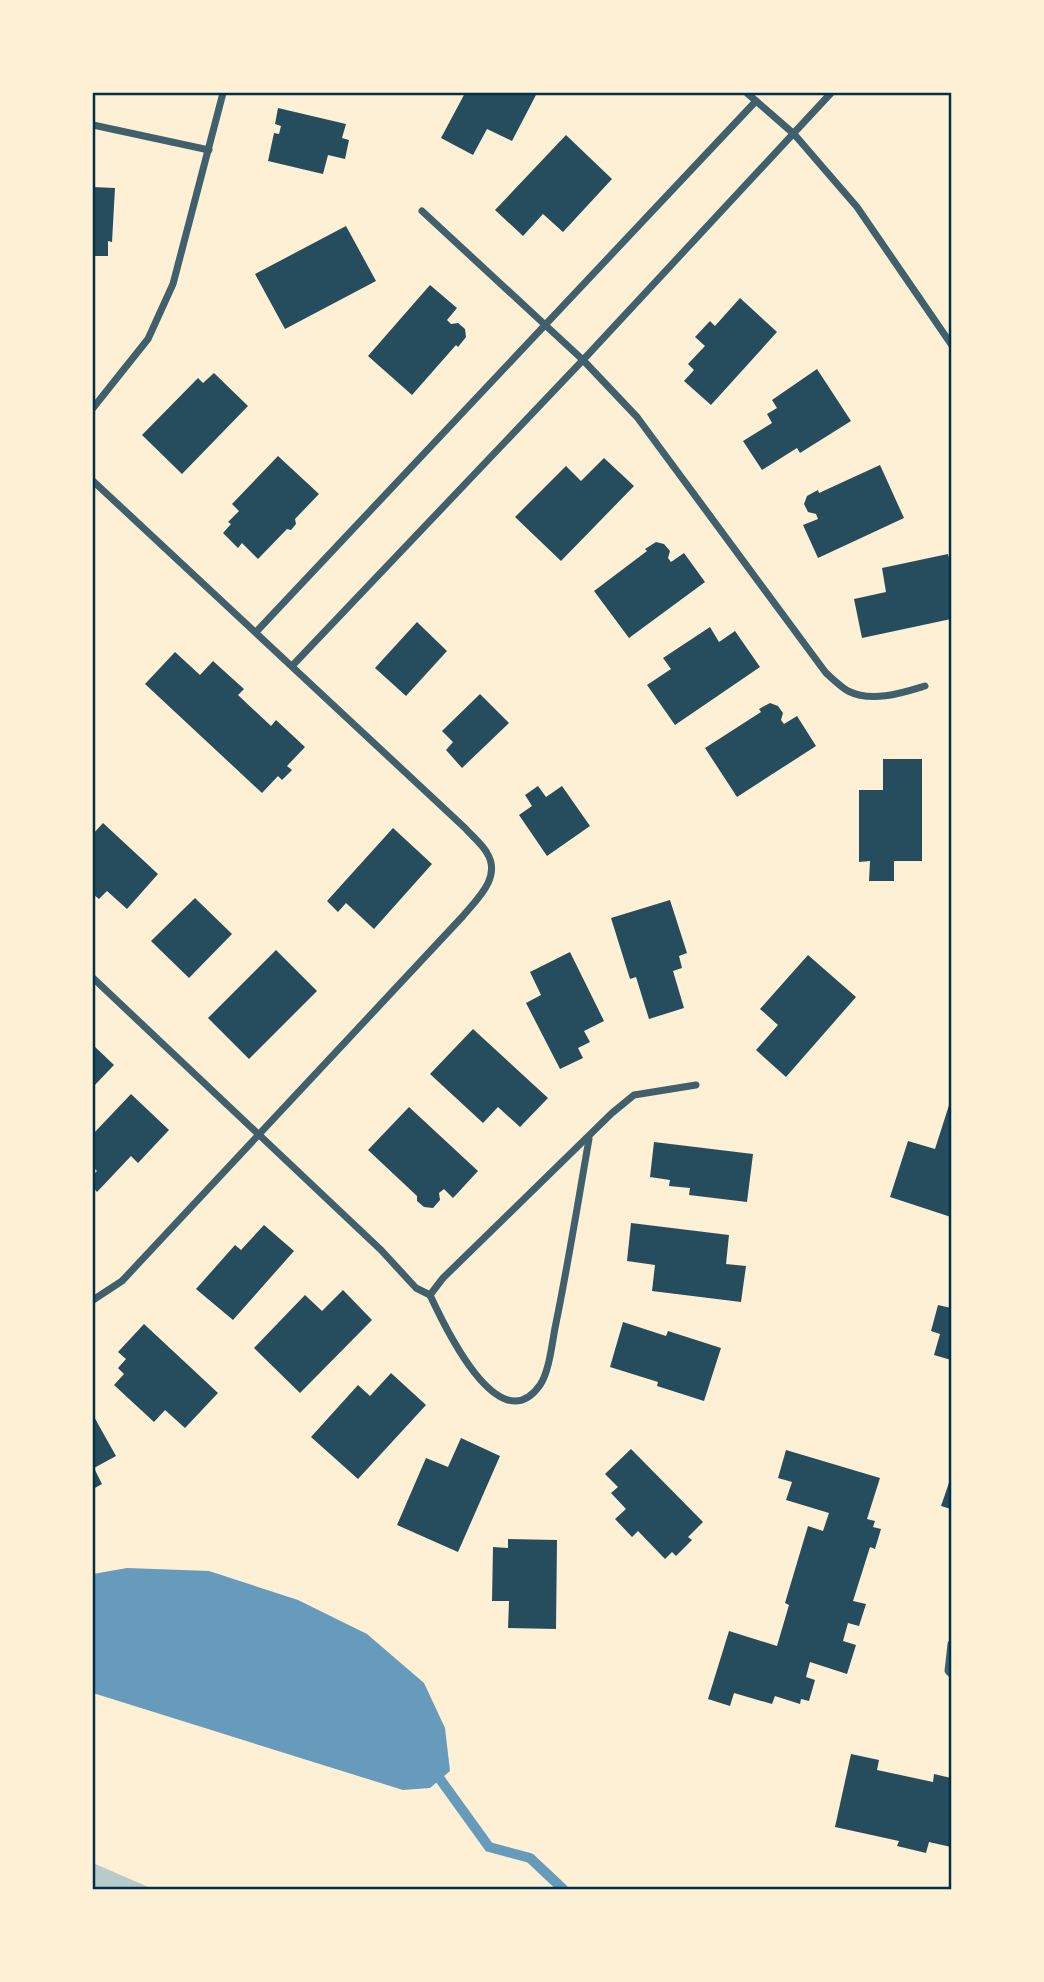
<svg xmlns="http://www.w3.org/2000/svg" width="1044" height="1982" font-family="Raleway,sans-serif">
  <rect width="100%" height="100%" fill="#fdf0d5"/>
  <path fill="#b9caca" d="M93 1863 153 1889H93Z"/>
  <path fill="#669bbc" d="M127 1568 209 1571 298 1600 367 1634 424 1683 445 1728 450 1771 430 1788 403 1790 93 1693V1574Z"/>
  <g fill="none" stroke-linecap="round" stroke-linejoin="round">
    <path stroke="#669bbc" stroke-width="10" d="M427 1772 440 1779 489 1847 530 1858 563 1889"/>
  </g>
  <g fill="#264d5e">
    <path d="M465 93H537L512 141 487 129 473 155 441 138Z"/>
    <path d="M278 108 346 124 342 138 349 140 345 159 328 155 323 174 268 161 274 133 279 134 281 126 275 124Z"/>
    <path d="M566 135 612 179 563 232 543 214 523 236 495 210Z"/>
    <path d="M93 187 115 188 112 242 108 241V256H94Z"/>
    <path d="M346 226 376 281 285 329 255 274Z"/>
    <path d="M430 285 457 308 447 320 451 324 458 323 465 329 466 337 458 347 456 345 412 395 368 356Z"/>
    <path d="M740 298 777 332 711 405 684 381 694 370 688 364 705 346 695 337 710 321 715 326Z"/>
    <path d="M817 369 851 421 800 453 797 448 762 470 743 441 772 423 767 414 777 408 772 400Z"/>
    <path d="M214 373 248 406 182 474 142 435 198 378 203 383Z"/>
    <path d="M278 456 319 494 295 519 296 524 291 530 287 529 258 559 242 543 238 548 223 533 231 524 228 522 239 511 232 504Z"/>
    <path d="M604 458 634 486 561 561 515 517 566 466 581 481Z"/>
    <path d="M880 465 904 518 818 558 803 525 818 519 816 514 808 512 804 504 807 496 818 490 819 493Z"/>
    <path d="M656 542 664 544 670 551 668 558 671 562 684 553 705 582 629 638 594 591 647 551 645 549Z"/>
    <path d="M948 554 951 567V619L862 638 854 599 886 592 882 568Z"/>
    <path d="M417 622 447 651 406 696 375 668Z"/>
    <path d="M710 627 719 642 735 631 760 667 675 725 647 685 671 669 663 658Z"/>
    <path d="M175 652 200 675 213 661 244 689 238 695 271 726 276 720 305 747 287 766 292 770 282 780 278 776 262 793 145 684Z"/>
    <path d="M480 694 509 723 462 768 446 750 453 742 442 731Z"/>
    <path d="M770 703 778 706 783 713 781 720 784 724 797 716 816 746 737 797 705 748 761 712 759 709Z"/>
    <path d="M883 759H922V861H894V881H869L870 861 859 862V790H883Z"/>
    <path d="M538 786 546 797 562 786 590 826 547 856 519 815 532 806 525 795Z"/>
    <path d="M103 823 158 874 127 909 107 891 99 899 93 894V834Z"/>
    <path d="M393 828 432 864 374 929 346 903 338 912 327 901Z"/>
    <path d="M195 898 232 934 189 978 151 941Z"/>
    <path d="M670 900 687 953 679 956 682 968 673 971 684 1008 649 1019 636 977 630 979 611 918Z"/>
    <path d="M276 950 317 991 249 1059 208 1018Z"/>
    <path d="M570 952 604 1021 584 1031 590 1042 578 1048 583 1058 560 1069 526 1003 541 995 530 972Z"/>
    <path d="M808 955 856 997 786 1077 756 1050 778 1025 760 1009Z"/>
    <path d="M473 1029 548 1098 520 1127 498 1107 483 1123 430 1074Z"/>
    <path d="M93 1045 114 1065 93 1087Z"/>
    <path d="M131 1094 169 1130 138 1163 131 1156 97 1192 93 1187V1175L97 1171 93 1167V1134Z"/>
    <path d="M951 1099V1217L890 1197 908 1141 935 1149Z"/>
    <path d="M409 1107 478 1171 453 1198 444 1189 439 1193 440 1200 433 1208 424 1207 417 1201V1196L368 1150Z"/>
    <path d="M654 1142 753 1154 747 1202 689 1195 690 1188 669 1186 670 1180 650 1177Z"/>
    <path d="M631 1223 729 1235 726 1264 746 1266 741 1302 652 1291 655 1265 627 1261Z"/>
    <path d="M264 1225 294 1251 233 1320 196 1289 235 1245 241 1250Z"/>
    <path d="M343 1290 372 1320 300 1393 254 1348 305 1295 322 1311Z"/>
    <path d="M938 1305 951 1308V1360L934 1355 940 1334 931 1331Z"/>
    <path d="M623 1322 666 1336 668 1331 721 1348 704 1401 657 1386 658 1382 610 1367Z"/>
    <path d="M144 1324 218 1393 185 1428 165 1410 154 1422 114 1385 124 1374 118 1368 126 1359 118 1352Z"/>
    <path d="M391 1373 426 1405 358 1479 311 1437 358 1385 370 1396Z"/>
    <path d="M93 1415 116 1456 94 1468 102 1484 93 1489Z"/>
    <path d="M461 1438 500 1456 458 1552 397 1525 426 1458 448 1467Z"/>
    <path d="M631 1449 703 1522 688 1537 692 1540 676 1556 672 1552 665 1559 638 1531 632 1537 615 1519 626 1509 611 1493 618 1487 605 1474Z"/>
    <path d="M786 1450 880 1478 867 1519 875 1521 873 1527 881 1529 875 1549 870 1547 853 1601 866 1604 859 1626 848 1623 843 1641 856 1645 847 1674 810 1662 806 1677 815 1680 809 1701 801 1699 800 1704 775 1696 772 1704 734 1693 730 1706 708 1699 729 1631 777 1646 789 1605 785 1603 808 1526 823 1531 829 1513 786 1500 792 1482 778 1478Z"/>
    <path d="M951 1477V1509L941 1506Z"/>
    <path d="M508 1539 557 1540 556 1629 508 1628 509 1601H492L493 1547 508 1548Z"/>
    <path d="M851 1754 879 1760 877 1770 933 1782 934 1774 951 1778V1847L929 1842 926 1853 897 1846 899 1841 835 1827Z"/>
  </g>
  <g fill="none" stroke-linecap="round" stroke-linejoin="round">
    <g stroke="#3f606c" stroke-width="7">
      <path d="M747 93 794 134 857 207 951 344"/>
      <path d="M93 125 209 150"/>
      <path d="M422 211 583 360 637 417 826 673C833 679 841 687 848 691 872 703 902 693 925 686"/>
      <path d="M93 408 148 339 173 284 223 93"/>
      <path d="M93 481 465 828C472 836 482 844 487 853 502 877 477 899 463 916L122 1281 93 1300"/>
      <path d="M256 632 756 101"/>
      <path d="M292 666 583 360 831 93"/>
      <path d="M93 978 381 1250 416 1288 430 1295 443 1278 612 1113 634 1095 696 1085"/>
      <path d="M430 1295C443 1323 499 1444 540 1385 549 1372 552 1344 555 1328 568 1265 578 1202 589 1139"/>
      <path d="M951 1644 948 1671 951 1674"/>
    </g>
  </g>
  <rect width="1044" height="1982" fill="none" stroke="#fdf0d5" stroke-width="189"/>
  <rect x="94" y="94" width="856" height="1794" fill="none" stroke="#003049" stroke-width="2.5"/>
</svg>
